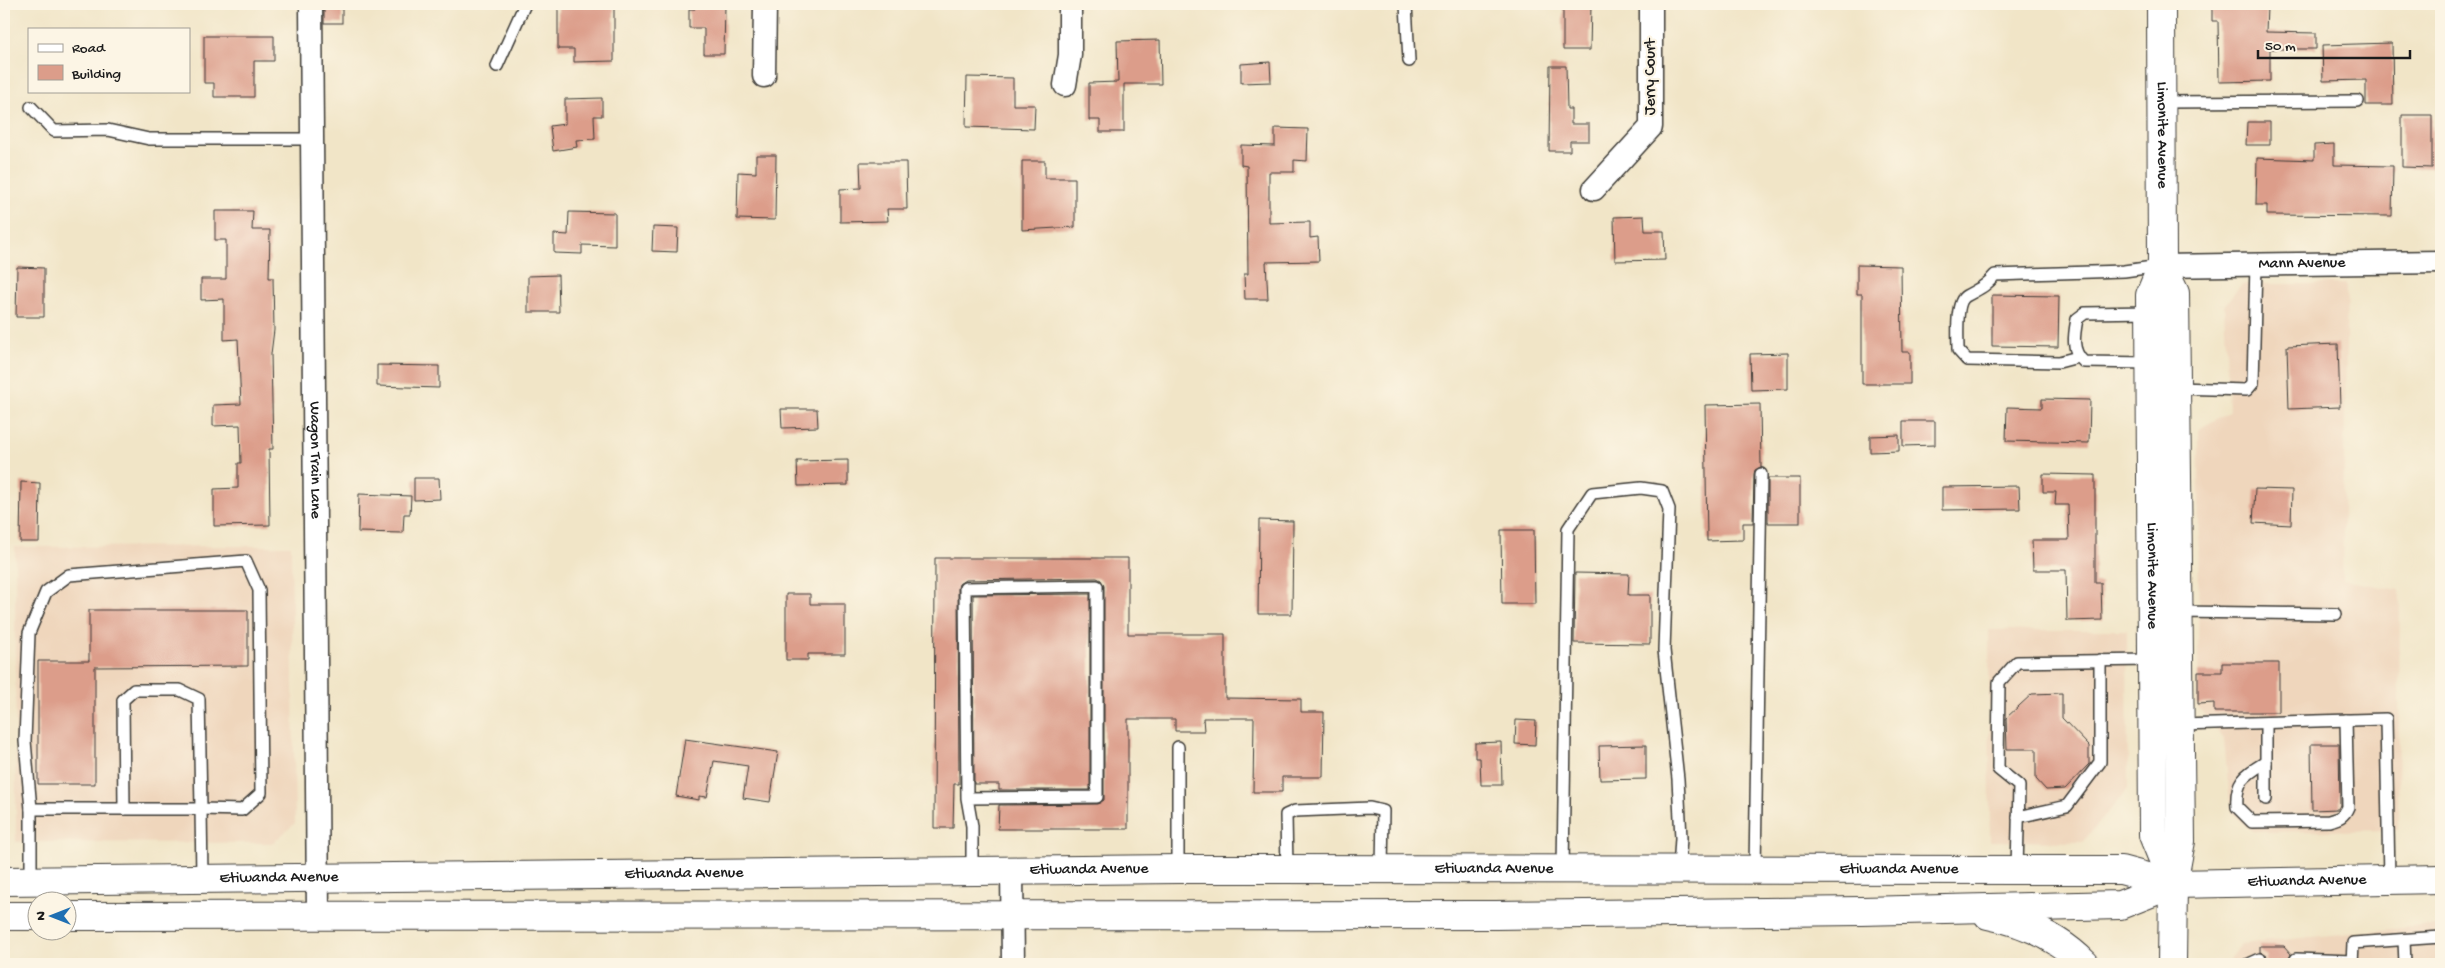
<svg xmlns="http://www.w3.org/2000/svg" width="2445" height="968" font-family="'Gochi Hand',sans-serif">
  <rect width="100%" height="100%" fill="#fcf5e5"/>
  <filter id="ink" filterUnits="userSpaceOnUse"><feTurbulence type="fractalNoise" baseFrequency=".02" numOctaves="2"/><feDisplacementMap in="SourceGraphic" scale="10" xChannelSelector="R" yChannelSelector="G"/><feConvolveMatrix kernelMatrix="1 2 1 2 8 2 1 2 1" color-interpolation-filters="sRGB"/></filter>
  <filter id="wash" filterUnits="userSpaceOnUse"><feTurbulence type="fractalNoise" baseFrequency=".0096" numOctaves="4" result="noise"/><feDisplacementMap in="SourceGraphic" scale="20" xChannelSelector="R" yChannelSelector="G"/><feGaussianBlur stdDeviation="1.12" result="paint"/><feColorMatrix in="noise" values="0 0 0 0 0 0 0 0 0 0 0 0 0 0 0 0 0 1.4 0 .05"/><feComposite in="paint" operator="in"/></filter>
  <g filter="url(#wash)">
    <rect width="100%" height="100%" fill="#f1e5c7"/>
    <g fill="#efd6bc">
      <path d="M2242 284H2347L2342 580 2400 590 2398 830 2254 832 2231 813 2224 739 2198 707 2199 429 2229 412 2224 306Z"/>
      <path d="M291 546 295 823 273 843 16 842 15 547Z"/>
      <path d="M1989 630H2127L2128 789 2083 842 1990 841Z"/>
      <path d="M2422 926H2441V964H2227L2241 944Z"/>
    </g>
    <g id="blocks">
      <g fill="#dc9d8a">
        <rect x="324" y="4" width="18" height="19"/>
        <path d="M558 4H614V61L574 62V49H558Z"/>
        <path d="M695 4H725L724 54H704V28H689V9H695Z"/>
        <path d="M1563 4H1591L1590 50H1563Z"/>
        <path d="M2212 4 2267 7 2266 32 2316 33V49H2270V81L2219 82 2218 21H2212Z"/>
        <path d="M204 36H274V61H254V97H214V83H204Z"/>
        <path d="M1160 40 1161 84H1124V132H1100V120H1089V83L1118 82 1117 41Z"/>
        <path d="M2392 43 2393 105H2366V80L2323 81 2322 45Z"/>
        <path d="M1270 62 1271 82 1241 83V64Z"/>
        <path d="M1550 66H1566L1567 109H1571V124H1589V141H1570V151H1549Z"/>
        <path d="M967 77 1013 78V105H1035L1034 129 966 127Z"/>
        <path d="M602 98V116H594L595 139 576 140 577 147 553 151 550 126 565 124V99Z"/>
        <path d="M2402 115H2432V168L2402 167Z"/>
        <path d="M2247 122H2270V145H2246Z"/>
        <path d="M1275 128 1308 129 1307 161 1294 160V172H1269V223L1310 222V238L1318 237 1319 261 1266 262 1268 299H1245L1244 274H1248L1247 166 1241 165V145L1275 146Z"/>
        <path d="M2334 144V165L2393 166 2392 216 2267 215V205H2256L2257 158 2314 160V145Z"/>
        <path d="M756 155H776L775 220 737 219 738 172 756 173Z"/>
        <path d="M1022 161H1045V178H1075V227L1022 230Z"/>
        <path d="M860 162H906L907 209H887L888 221 840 222V189L861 188Z"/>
        <path d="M215 211H253L252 230H270L269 278H273L274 330 271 354 273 449H269L270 525 214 526V489L238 488V463H241L240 425 213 426V405L241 404 238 339 224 340V299L201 300V279H226V240H215Z"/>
        <path d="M569 212 615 213V246L582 245V254L554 253V234L568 235Z"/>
        <path d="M1644 216 1645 231H1664L1665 260 1615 261 1614 217Z"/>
        <path d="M653 227 678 228 677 252 652 251Z"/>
        <path d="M1857 265 1901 266 1902 352H1910V384H1862V294H1857Z"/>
        <path d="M17 267 44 268V317H16Z"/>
        <path d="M558 275 559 312H528V276Z"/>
        <path d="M1992 295 2059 296 2058 347 1992 346Z"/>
        <path d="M2338 344 2340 407 2289 409 2287 346Z"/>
        <path d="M1788 353V389L1751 390 1750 354Z"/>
        <path d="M377 365 439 366V388L377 386Z"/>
        <path d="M2042 399 2090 400 2089 443 2006 441 2007 407 2042 408Z"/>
        <path d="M1760 404 1761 467 1755 470 1754 474 1753 523H1743V540L1707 541 1705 405Z"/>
        <path d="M781 409H817L818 427 782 428Z"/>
        <path d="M1903 421H1935V445L1903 446Z"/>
        <path d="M1899 435V451L1870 452V436Z"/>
        <path d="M848 460V485L798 486 797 461Z"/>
        <path d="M2043 474 2095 475V583H2101L2102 620 2067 621 2066 570H2033L2032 540H2069L2068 505H2055L2056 492H2043Z"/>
        <path d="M414 478H439L440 499 414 500Z"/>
        <rect x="1768" y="478" width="32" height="45"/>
        <path d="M21 482 40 483 39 542H20Z"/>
        <path d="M2019 486 2020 509 1942 510V487Z"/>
        <path d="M2255 489 2292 490 2291 525 2253 523Z"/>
        <path d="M359 494 411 496 410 514H404L403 533 358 532Z"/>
        <path d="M1259 520 1293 521 1292 614H1258Z"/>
        <path d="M1501 530H1534L1535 604H1502Z"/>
        <path d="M935 558H1128V634H1225V698L1301 699V712H1324L1323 777H1282V792H1253L1254 718H1203L1204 731H1175V719H1128V829H998L999 805 1097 804 1104 800V586L1101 580 1097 578 965 580 959 584 958 588 959 784H954L953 828H934Z"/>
        <path d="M1575 573 1629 574 1628 595H1650V644L1574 643Z"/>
        <path d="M786 594H810V604H845V654H808V660H786Z"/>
        <path d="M1090 594V790H999V784H974L973 595Z"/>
        <path d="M89 610H248V666L95 667V784H38V661H89Z"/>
        <path d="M2222 663H2279V712H2214V703L2198 704V672H2222Z"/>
        <path d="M2062 693V718L2089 746V764L2065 789 2046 790 2036 779V749H2007L2006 718 2032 694Z"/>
        <path d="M1516 720 1536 721 1535 745 1515 744Z"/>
        <path d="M685 739 778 752 770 802 743 798 748 766 714 761 707 797 699 796V800L676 796Z"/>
        <path d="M1501 742 1502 785H1481L1480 758H1475V743Z"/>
        <path d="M2311 744H2339L2340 805 2338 809 2312 810Z"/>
        <path d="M1646 745V779L1600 780 1599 746Z"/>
        <path d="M2260 946H2284L2291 954 2289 959 2291 964H2265L2267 956 2260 952Z"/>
      </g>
    </g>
  </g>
  <g filter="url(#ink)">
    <use href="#blocks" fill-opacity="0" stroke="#3c3a36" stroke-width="1"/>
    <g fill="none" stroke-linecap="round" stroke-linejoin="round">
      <g stroke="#3c3a36" stroke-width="14">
        <g id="lane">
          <path d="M1406 4 1409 61"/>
          <path d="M497 66 525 4"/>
          <path d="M2161 102 2358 101"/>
          <path d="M31 107 54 131 108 130 149 139H312"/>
          <path d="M2150 312 2085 313 2077 319C2074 335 2071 351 2084 362L2150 363"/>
          <path d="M2078 357 2059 362 1967 360 1958 350C1958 337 1955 302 1966 296 1980 288 1985 287 1995 275L2124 271 2160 266"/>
          <path d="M2176 388 2247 390 2253 383 2256 264"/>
          <path d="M2178 612 2336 614"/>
          <path d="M2266 723V799"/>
          <path d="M2180 725 2386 719 2389 879"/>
          <path d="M1178 747V869"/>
          <path d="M2266 762C2245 775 2235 780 2237 807L2252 822 2329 821C2339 818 2344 817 2348 807L2346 720"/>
          <path d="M967 798 1097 797V586L965 588 967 798 972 826V871"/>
          <path d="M31 809 25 741 29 633 46 592 69 575 246 561 259 590 261 793 242 810 201 809 199 699 180 690H134L123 700 124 809"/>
          <path d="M2018 817 2067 806 2100 762V660"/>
          <path d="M1287 869 1286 815 1295 811 1370 808 1383 811 1382 869"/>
          <path d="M1563 869 1568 529 1592 493 1641 488 1662 491 1669 509 1664 650 1678 779 1681 838 1679 869"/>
          <path d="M1755 870 1761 474"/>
          <path d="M2017 870 2019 786 1998 769 1999 682 2017 662 2151 660"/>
          <path d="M31 881V809H201L202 878"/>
          <path d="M2404 940 2405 964"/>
          <path d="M2296 959 2352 961"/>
          <path d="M2249 964 2260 959"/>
          <path d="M2352 964 2353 943 2441 937"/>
        </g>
      </g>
      <g stroke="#3c3a36" stroke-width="25">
        <g id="street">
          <path id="s1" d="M311 4 318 915"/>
          <path d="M764 76 765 4"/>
          <path d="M1065 85 1070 55V4"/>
          <path d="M1594 189 1651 127V4"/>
          <path id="s2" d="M2162 266 2441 262"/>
          <path d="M1012 871 1013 964"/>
        </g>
      </g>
      <g stroke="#3c3a36" stroke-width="30">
        <g id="secondary">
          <path id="s3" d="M2173 884 2441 879"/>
        </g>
      </g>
      <g stroke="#3c3a36" stroke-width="30">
        <g id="primary">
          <path id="s4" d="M2161 4 2162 266 2150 295 2153 835 2173 884"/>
          <path d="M2162 266 2175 293 2181 841 2173 884 2172 964"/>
          <path id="s5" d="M4 881 1178 869 2121 870 2173 884"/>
          <path d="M1988 915C2024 922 2059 938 2085 964"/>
          <path d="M4 916H38"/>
          <path d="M68 916 1495 915 1861 911 2120 905 2173 884"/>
        </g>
      </g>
      <use href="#lane" stroke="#fff" stroke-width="11"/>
      <use href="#street" stroke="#fff" stroke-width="22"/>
      <use href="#secondary" stroke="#fff" stroke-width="28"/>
      <use href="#primary" stroke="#fff" stroke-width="28"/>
    </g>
  </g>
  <g text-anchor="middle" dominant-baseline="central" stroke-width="4.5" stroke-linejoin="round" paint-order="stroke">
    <g font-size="16" fill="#1c1c1c" stroke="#fcf5e5">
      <text transform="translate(1651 77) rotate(-90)">Jerry Court</text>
      <text stroke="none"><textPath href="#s4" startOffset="131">Limonite Avenue</textPath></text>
      <text stroke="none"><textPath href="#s2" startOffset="140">Mann Avenue</textPath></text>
      <text stroke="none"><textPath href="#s1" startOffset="456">Wagon Train Lane</textPath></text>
      <text stroke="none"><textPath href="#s4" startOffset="574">Limonite Avenue</textPath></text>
      <text stroke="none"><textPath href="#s5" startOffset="1490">Etiwanda Avenue</textPath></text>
      <text stroke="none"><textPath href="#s5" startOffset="1085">Etiwanda Avenue</textPath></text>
      <text stroke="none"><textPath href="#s5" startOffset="1895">Etiwanda Avenue</textPath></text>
      <text stroke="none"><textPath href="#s5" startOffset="680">Etiwanda Avenue</textPath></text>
      <text stroke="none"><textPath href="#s5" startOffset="275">Etiwanda Avenue</textPath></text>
      <text stroke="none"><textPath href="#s3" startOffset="134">Etiwanda Avenue</textPath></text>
    </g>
  </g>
  <rect width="2445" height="968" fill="none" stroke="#fcf5e5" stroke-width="20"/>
  <rect x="28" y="28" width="162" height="65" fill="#fcf5e5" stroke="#a29e95"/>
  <rect x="38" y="44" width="25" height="8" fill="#ffffff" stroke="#a29e95"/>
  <text x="72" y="52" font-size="15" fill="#1c1c1c">Road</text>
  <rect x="38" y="65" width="25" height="15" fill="#dc9d8a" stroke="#a29e95"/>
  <text x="72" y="78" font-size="15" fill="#1c1c1c">Building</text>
  <g transform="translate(52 916) rotate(270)"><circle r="24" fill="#fcf5e5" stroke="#a29e95"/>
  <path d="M0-4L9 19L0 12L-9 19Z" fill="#1f6fb2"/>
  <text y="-8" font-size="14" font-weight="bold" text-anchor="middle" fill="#1c1c1c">N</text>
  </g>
  <path d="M2258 50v8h152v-8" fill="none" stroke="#1c1c1c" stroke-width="2.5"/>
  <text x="2265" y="50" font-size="15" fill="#1c1c1c" stroke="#fcf5e5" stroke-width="4" paint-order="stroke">50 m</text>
</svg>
